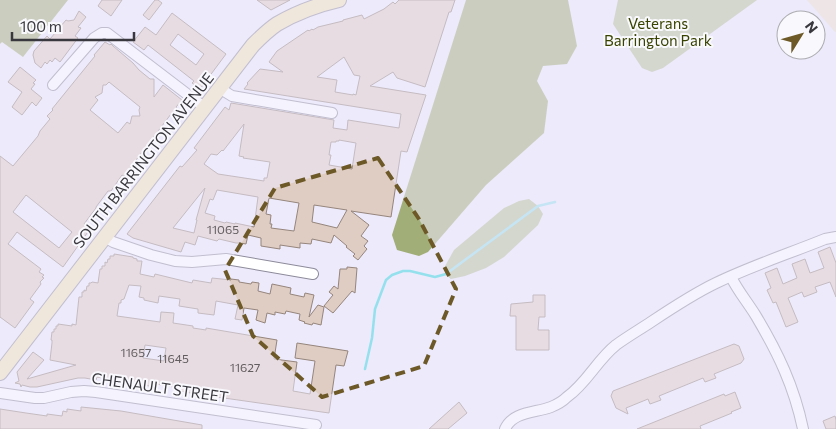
<svg xmlns="http://www.w3.org/2000/svg" width="836" height="429" font-family="Commissioner,sans-serif">
  <rect width="100%" height="100%" fill="#eceafb"/>
  <path fill="#ede1cd" d="M807 0H836V32H835Z"/>
  <g fill="#b7c098">
    <path d="M618 0H757L663 68 652 72 642 68 613 24Z"/>
    <path d="M529 199 538 206 543 214 538 225 504 257 486 268 465 276 451 279 446 274 444 268 454 250 504 208 519 201Z"/>
  </g>
  <g fill="#a2ae77">
    <path d="M0 0H68L23 57 2 42 0 44Z"/>
    <path d="M466 0H568L577 46 567 64 543 66 537 81 548 101 544 133 486 185 428 252 419 256 397 250 392 235Z"/>
  </g>
  <g fill="none" stroke-linecap="round" stroke-linejoin="round">
    <path stroke="#95e0ed" stroke-width="2.5" d="M365 369 372 338 375 309 386 280 392 275 403 271H410L435 277 446 274 538 206 555 202"/>
  </g>
  <g fill="#dfcdc3" stroke="#95857c" fill-rule="evenodd">
    <path d="M102 0H122L111 16 98 6Z"/>
    <path d="M155 0H158L162 3 149 20 143 15Z"/>
    <path d="M257 0H290L271 10Z"/>
    <path d="M399 0H455L451 12H449L425 87 397 78 393 72 370 86 426 95 407 152 401 151 391 217 351 211 369 225 361 236 368 241 364 246 367 249 358 260 353 256 355 254 346 247 347 246 334 235 331 243 312 239 311 244 300 243V248L280 245V249L261 246V238L248 235 246 244 240 243H236L219 239 217 241 198 236 195 245 185 242 181 252 133 238 127 234 180 166 182 167 197 150 194 148 225 107 229 110 231 103 334 120 333 128 347 130 348 120 399 128 401 114 244 89 248 84 247 83 260 69 283 72 269 62 277 51 308 30 309 31 312 29 313 30 318 27 343 21V20L362 15 364 19 384 9 393 2 395 4ZM344 57 354 75 360 76 356 95 353 94V95L335 92 337 80 317 77ZM244 124 239 156 244 157 243 158 270 162 267 178H264V181L218 174 204 164 211 154 217 155 222 150 223 151ZM339 140 356 143 352 169 329 165 331 155H329L331 142H336V141H339ZM205 188 198 213 196 220H197L194 233 173 228ZM217 190 258 197 254 227 235 223V224L226 222 225 223 214 220 215 216 205 213 210 199 213 200ZM269 198 299 203 294 231 271 228 272 224H270L271 215 266 214ZM314 205 347 210 337 228 312 222Z"/>
    <path d="M79 11 86 17 78 27 81 28 75 36 78 38 60 62 55 58 52 62 50 60 47 64 45 62 41 68 35 63 33 55 34 51 47 36 50 39 66 20 68 21 74 20Z"/>
    <path d="M172 13 226 54 200 89 192 83 194 81 148 45 144 50 133 42 145 27 156 35ZM178 34 204 54 196 65 170 45Z"/>
    <path d="M105 42 110 45 111 44 113 46 133 63 139 70 150 79H154V97L163 85 182 100 176 107 177 108 171 115V114L124 176 122 175 111 191H108L96 207V208L84 224 90 229 63 267 17 232 8 244 41 269 39 272 44 275 42 277 44 278 40 282 41 284 30 299 34 302 15 328 0 317V156L13 166 38 136 40 131 50 119 47 116 53 110 52 109 95 56 94 55ZM109 82 140 107 139 110 140 116H132L130 124 127 122 118 133 90 110 98 100 95 97 102 93 103 85H106ZM26 195 72 232 59 248 13 212Z"/>
    <path d="M20 67 36 80 33 83 35 84 31 89 42 98 36 106 32 102 22 115 12 107 22 92 8 82Z"/>
    <path d="M830 247 836 263V297L830 282 815 287 817 292 804 297 802 292 788 298 798 322 786 327 776 302 773 303 767 290 771 288 765 273 777 268 783 284 797 278 792 264 805 259 810 273 824 268 818 252Z"/>
    <path d="M114 254 133 257V258L137 259V261H142L140 274 154 277 155 274 192 283 193 280 211 283 212 278 231 280V279L239 280V282L251 284 252 282 259 283 258 291 270 294 272 284 291 288 290 294 304 297 305 293 314 295 309 317 318 305 324 307 321 325 313 323 312 325 304 323 305 322 299 320 300 314 286 311 285 314 275 312V315L267 313 265 323 256 320 258 310 244 308 242 320 235 319 238 305 216 301 214 315 198 313V309L179 306 180 299 159 296 158 303 144 300V298L139 297 141 286 129 285 124 299 121 300V303H119L117 316 160 322 161 312 174 313 173 323 193 326V328L206 330V328L277 340 274 359 297 362 293 391 310 394 315 361 295 358 297 343 348 351 344 366 336 365 329 413 196 394 180 391V388L156 384 155 387 97 377 96 380 85 378H78L37 387H30L22 385 21 387 20 384 15 383 19 381 17 372 33 352 44 360 27 379 76 365 50 360 52 343V340H51L52 332H54V329H56V326H58V324L72 326V324L76 325 79 297H82V292H84V290L86 291 87 286H89V283H91L92 282 98 283 100 269H102V266H105V262L107 263 108 259H110V256H114ZM145 345 166 348 164 361 143 358Z"/>
    <path d="M347 267 357 268 355 293 352 291 333 313 324 306 333 295 329 292 334 286 338 289 340 269H347Z"/>
    <path d="M533 295H545V317H539L538 330H549V350H516V316H510L511 304 533 302Z"/>
    <path d="M734 344 739 346 744 359 741 363 714 374 716 378 705 382 703 378 659 396 661 400 650 404 648 399 626 408 628 414 616 408 611 396 613 391Z"/>
    <path d="M735 392 741 408 731 412 732 413 700 426 701 429H637L724 394 725 396Z"/>
    <path d="M459 402 467 413 448 429H429Z"/>
    <path d="M81 407 121 411 202 425V429H0V409L26 413 47 416V414L62 416 63 411 67 412V409L81 411Z"/>
    <path d="M835 416 836 420V429H826L823 421Z"/>
  </g>
  <g fill="none" stroke-linecap="round" stroke-linejoin="round">
    <g stroke="#8d8a9a" stroke-width="12">
      <g id="street">
        <path d="M53 85 94 38 102 33H107L204 107"/>
        <path d="M219 88 232 96 332 113"/>
        <path d="M105 237 113 242 151 255 175 261 192 262 226 259 313 274"/>
        <path d="M731 277C738 291 748 303 756 316 778 353 794 386 803 429"/>
        <path d="M0 393 35 398H44L71 392 84 391 96 392 316 425"/>
        <path d="M505 429C513 411 536 413 551 407 556 405 563 401 567 397 587 383 597 360 616 345 627 337 639 330 651 322 672 308 693 294 716 283 751 266 788 254 825 239L836 237"/>
      </g>
    </g>
    <g stroke="#8d8a9a" stroke-width="16">
      <path id="secondary" d="M0 373 253 45C260 38 268 30 277 24 296 13 317 5 339 0"/>
    </g>
    <use href="#street" stroke="#fff" stroke-width="10"/>
    <use href="#secondary" stroke="#f2e3b7" stroke-width="14"/>
  </g>
  <path d="M0 0H836V429H0ZM378 158 419 219 456 289 424 366 322 397 253 336 225 270 275 188Z" fill="#eceafb" fill-opacity=".55" fill-rule="evenodd"/>
  <path fill="none" stroke="#6d5927" stroke-width="4" stroke-dasharray="10 6" stroke-linejoin="round" d="M378 158 419 219 456 289 424 366 322 397 253 336 225 270 275 188Z"/>
  <g text-anchor="middle" dominant-baseline="central" stroke-width="4" stroke-linejoin="round" paint-order="stroke">
    <g font-size="12" fill="#625d5f">
      <text x="223" y="229">11065</text>
      <text x="136" y="352">11657</text>
      <text x="173" y="358">11645</text>
      <text x="245" y="367">11627</text>
    </g>
    <g font-size="15" fill="#394300" stroke="#f9f9fd">
      <text x="658" y="23">Veterans<tspan x="658" dy="17">Barrington Park</tspan></text>
    </g>
    <g font-size="15" fill="#39383e" stroke="#f9f9fd">
      <text transform="translate(143 160) rotate(-52)">SOUTH BARRINGTON AVENUE</text>
      <text transform="translate(160 387) rotate(8)">CHENAULT STREET</text>
    </g>
  </g>
  <g transform="translate(801 35) rotate(53)"><circle r="24" fill="#f9f9fd" stroke="#acacb1"/>
  <path d="M0-4L9 19L0 12L-9 19Z" fill="#6d5927"/>
  <text y="-8" font-size="14" font-weight="bold" text-anchor="middle" fill="#39383e">N</text>
  </g>
  <path d="M12 32v8h122v-8" fill="none" stroke="#39383e" stroke-width="2.5"/>
  <text x="20" y="32" font-size="15" fill="#39383e" stroke="#f9f9fd" stroke-width="4" paint-order="stroke">100 m</text>
</svg>
